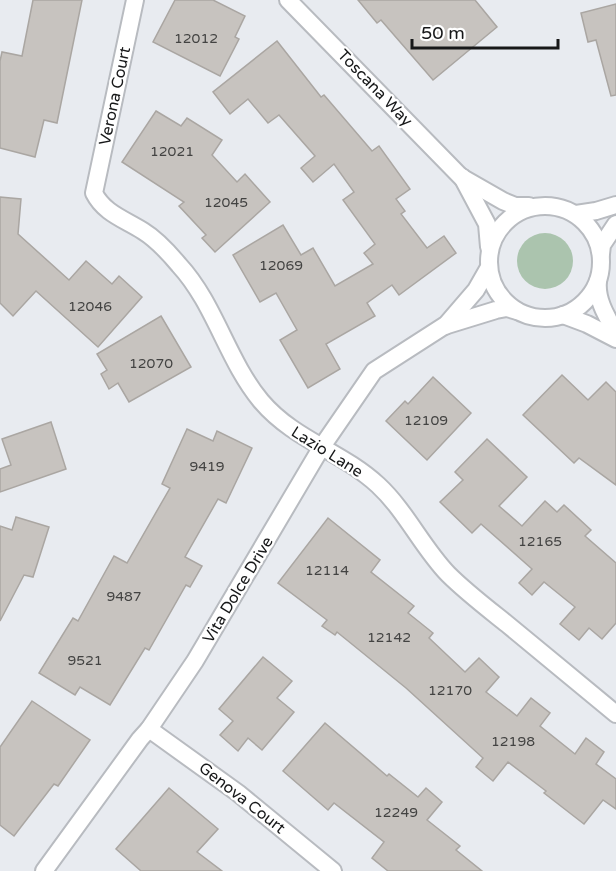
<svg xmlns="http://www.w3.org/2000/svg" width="616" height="871" font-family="'Varela Round',sans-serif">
  <rect width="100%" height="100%" fill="#e8ebf0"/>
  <circle fill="#abc4ae" cx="545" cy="261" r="28"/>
  <g fill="#c7c3bf" stroke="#aaa6a2" stroke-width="1.5">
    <path d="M33 0H82L57 123 44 120 35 157 0 148V61L2 52 22 56Z"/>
    <path d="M175 0H213L245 16 235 37 239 39 220 76 153 42Z"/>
    <path d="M358 0H475L497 27 433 80 381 20 377 23Z"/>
    <path d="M616 4V95L611 96 596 40 588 42 581 13Z"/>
    <path d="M277 41 321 97 324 95 372 151 379 146 410 189 396 199 405 211 401 214 427 248 444 236 456 253 399 295 392 285 367 303 375 316 326 344 340 369 308 388 280 340 297 330 276 293 260 302 233 255 283 225 301 255 313 248 335 286 373 264 364 253 375 244 343 200 354 192 334 164 313 182 301 168 315 156 279 115 268 123 248 99 230 114 213 92Z"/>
    <path d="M156 111 181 126 187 118 222 140 212 155 237 182 245 174 270 202 215 252 202 238 206 235 179 206 184 202 122 162Z"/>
    <path d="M0 197 21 199 18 234 69 280 86 261 112 284 119 276 142 297 98 347 36 291 13 316 0 303Z"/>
    <path d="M161 316 191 367 129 402 118 383 109 389 101 374 107 370 97 354Z"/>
    <path d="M562 375 588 400 606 382 616 392V485L579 458 574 463 523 415Z"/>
    <path d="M433 377 471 413 427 460 386 421 405 401 408 404Z"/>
    <path d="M51 422 66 469 0 492V469L11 465 2 439Z"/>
    <path d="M187 429 213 441 217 431 252 448 226 503 218 499 185 557 202 566 190 587 186 585 149 650 145 648 110 705 80 687 75 695 39 673 73 618 78 621 114 556 127 563 170 488 162 484Z"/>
    <path d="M487 439 527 477 499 506 522 526 545 501 557 512 564 505 591 530 585 536 616 563V623L602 639 589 628 579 640 560 624 575 607 544 582 532 595 519 583 532 569 481 524 472 533 440 502 463 480 455 472Z"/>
    <path d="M16 517 49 527 33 577 24 575 0 621V526L12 530Z"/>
    <path d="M328 518 380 560 371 572 414 606 408 613 433 633 429 638 465 672 479 658 499 677 486 692 517 716 531 698 550 713 540 726 575 754 586 738 604 752 596 764 616 779V809L603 800 584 824 544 793 546 791 508 762 493 781 476 767 483 758 406 688 337 632 335 635 322 626 327 620 278 583Z"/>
    <path d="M263 657 292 681 277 698 294 712 262 750 248 738 238 751 220 735 233 721 219 709Z"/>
    <path d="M32 701 90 740 58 786 54 784 14 836 0 825V747Z"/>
    <path d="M325 723 387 776 389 774 418 797 426 788 442 802 427 820 460 846 456 850 482 871H388L372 858 384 842 334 803 328 810 283 771Z"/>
    <path d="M169 788 218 829 197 852 222 871H141L116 849Z"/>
  </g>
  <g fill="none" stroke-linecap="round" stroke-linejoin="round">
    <g stroke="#b8bbc0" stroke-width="20">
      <g id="minor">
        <path d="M135 0 94 193C104 213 124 219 143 231 156 239 169 253 179 265 215 304 227 360 261 401 294 440 341 451 378 485 406 511 422 547 448 574 466 592 487 608 507 624 543 654 580 684 616 714"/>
        <path d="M288 0 461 177 503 201 515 206H529"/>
        <path d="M462 177 487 224 489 247"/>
        <circle cx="545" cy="262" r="56"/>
        <path d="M576 214 596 211 616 205"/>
        <path d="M601 254 602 245 616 224"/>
        <path d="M598 281C596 300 607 317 616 333"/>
        <path d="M563 315 587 324 616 339"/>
        <path d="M445 326 476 290 488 269"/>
        <path d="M149 729 238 793 333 871"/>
        <path d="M44 871 140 739 149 729 195 661 321 448 374 371 444 326 496 310 507 308 517 311"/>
      </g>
    </g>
    <use href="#minor" stroke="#fff" stroke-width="16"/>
  </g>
  <g text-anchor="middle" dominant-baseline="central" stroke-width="4.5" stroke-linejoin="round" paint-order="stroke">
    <g font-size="14" fill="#434342">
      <text x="196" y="38">12012</text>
      <text x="172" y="151">12021</text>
      <text x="226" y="202">12045</text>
      <text x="281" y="265">12069</text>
      <text x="90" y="306">12046</text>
      <text x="151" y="363">12070</text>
      <text x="426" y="420">12109</text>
      <text x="207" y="466">9419</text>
      <text x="540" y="541">12165</text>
      <text x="327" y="570">12114</text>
      <text x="124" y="596">9487</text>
      <text x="389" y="637">12142</text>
      <text x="85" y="660">9521</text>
      <text x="450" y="690">12170</text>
      <text x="513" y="741">12198</text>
      <text x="396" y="812">12249</text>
    </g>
    <g font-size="16" fill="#171819" stroke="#fff">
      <text transform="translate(375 88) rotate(46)">Toscana Way</text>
      <text transform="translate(115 96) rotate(-78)">Verona Court</text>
      <text transform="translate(327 452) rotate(32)">Lazio Lane</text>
      <text transform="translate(238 590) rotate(-59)">Vita Dolce Drive</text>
      <text transform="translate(242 798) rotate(38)">Genova Court</text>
    </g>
  </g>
  <path d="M412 39v9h146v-9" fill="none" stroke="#171819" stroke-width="3"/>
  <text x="421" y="39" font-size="18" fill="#171819" stroke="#ffffff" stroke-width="4.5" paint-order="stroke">50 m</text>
</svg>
